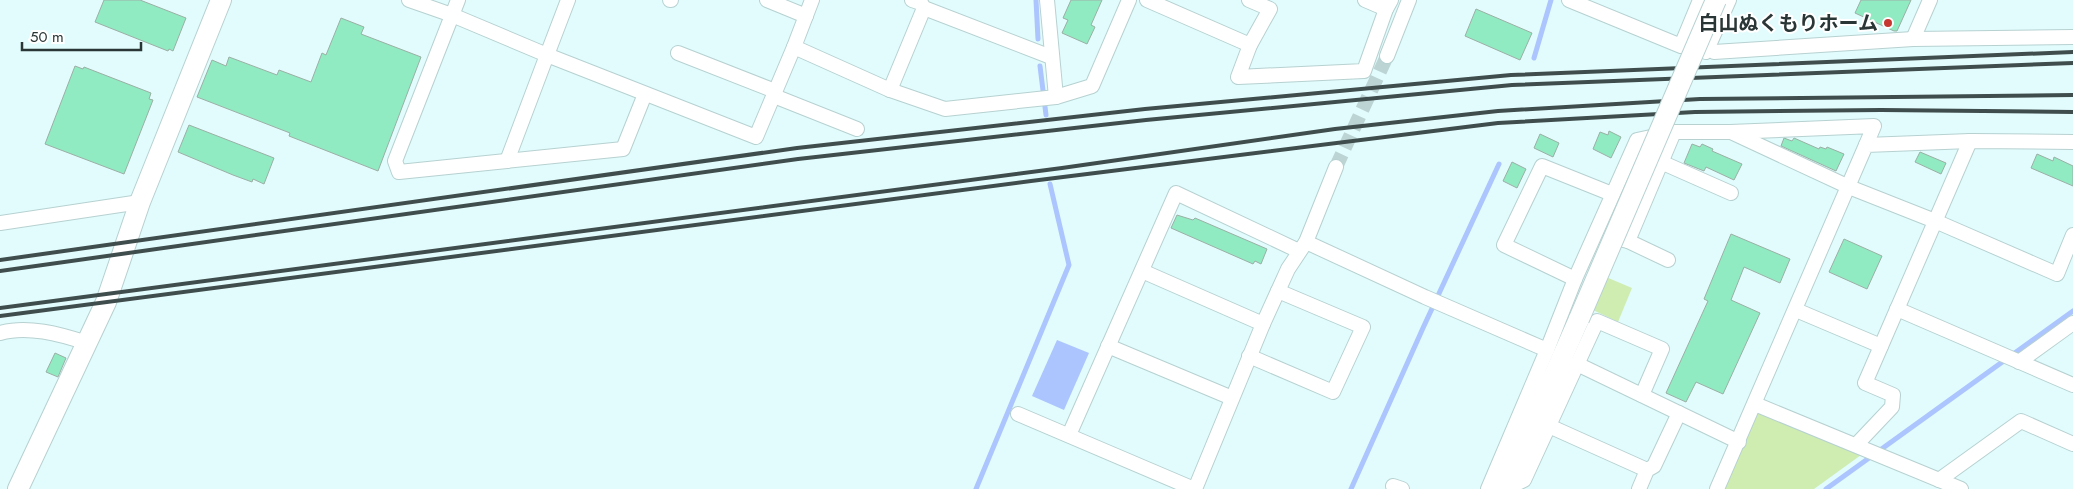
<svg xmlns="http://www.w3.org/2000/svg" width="2073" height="489" font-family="Jost,'Noto Sans JP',sans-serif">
  <rect width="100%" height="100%" fill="#e2fcfd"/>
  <g fill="#cfedb1">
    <path d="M1606 277 1632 288 1618 322 1591 309Z"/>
    <path d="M1758 413H1766L1861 455 1814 489H1724Z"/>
  </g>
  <path fill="#acc5fe" d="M1057 340 1089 353 1064 410 1032 396Z"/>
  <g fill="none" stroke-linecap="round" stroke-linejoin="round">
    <g stroke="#acc5fe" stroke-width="5">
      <path d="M1036 0 1038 39"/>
      <path d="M1534 58 1551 0"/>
      <path d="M1040 66 1046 115"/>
      <path d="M976 489 1069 265 1050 184"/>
      <path d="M1351 489 1423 328 1499 164"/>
      <path d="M1826 489 2073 311"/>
    </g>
  </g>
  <g fill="#90ebc2" stroke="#9bafa5">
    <path d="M104 0H140L186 18 173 51 169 49 168 51 95 22Z"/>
    <path d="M1071 0H1102L1091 25 1095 27 1087 44 1062 33 1068 20 1063 18Z"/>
    <path d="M1861 0H1911L1897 31H1894L1855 13Z"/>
    <path d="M1476 9 1532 33 1520 60 1465 36Z"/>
    <path d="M341 18 364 27 361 34 421 57 378 171 289 136 290 133 197 97 212 60 226 66 229 57 277 75 279 70 311 82 322 53 326 55Z"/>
    <path d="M75 66 83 69 84 67 151 93 149 99 153 100 124 174 45 144Z"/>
    <path d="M189 125 274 158 264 184 253 179 252 182 233 175 178 152Z"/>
    <path d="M1609 131 1621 137 1611 158 1593 149 1600 132 1608 135Z"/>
    <path d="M1540 134 1559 143 1553 157 1534 148Z"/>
    <path d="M1784 138 1792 141 1794 138 1819 149 1820 147 1826 149 1827 147 1844 154 1836 171 1781 146Z"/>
    <path d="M1692 144 1700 147 1702 144 1713 149 1712 151 1742 164 1734 180 1706 167 1704 171 1684 163Z"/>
    <path d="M1920 152 1946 163 1941 174 1915 162Z"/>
    <path d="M2037 154 2053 161 2054 157 2073 166V186L2031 168Z"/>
    <path d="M1512 162 1526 169 1517 188 1503 181Z"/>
    <path d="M1177 215 1193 220 1195 218 1267 249 1261 264 1255 261 1253 264 1171 228Z"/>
    <path d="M1731 234 1790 259 1780 283 1744 267 1731 300 1760 313 1723 394 1696 382 1686 402 1666 393 1708 301 1704 299Z"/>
    <path d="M1844 239 1882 256 1867 289 1829 272Z"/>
    <path d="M55 353 66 358 58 377 46 372Z"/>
  </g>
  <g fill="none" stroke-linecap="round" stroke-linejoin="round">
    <path stroke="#bdd4d5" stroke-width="14" stroke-dasharray="14 7" stroke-linecap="butt" d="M1336 167 1387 56"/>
    <g stroke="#b7d1d1" stroke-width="16">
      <g id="street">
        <path d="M409 0 452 15 547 55 568 0"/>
        <path d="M458 0 395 161 399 172 623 149 645 94"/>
        <path d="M670 0H671"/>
        <path d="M767 0 806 16"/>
        <path d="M812 0 794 47 890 90 945 109 1056 97 1047 0"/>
        <path d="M912 0 921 3 924 8 1051 57"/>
        <path d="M1147 0 1250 45"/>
        <path d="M1249 0 1270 9 1250 45 1238 77 1364 71 1386 9 1391 0"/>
        <path d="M1365 0 1386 9"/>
        <path d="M1569 0 1681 46 1700 0"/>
        <path d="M1913 39 1930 0"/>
        <path d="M1699 49 1706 52 1729 0"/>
        <path d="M1714 52 1913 39 2073 37"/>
        <path d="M678 53 775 91"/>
        <path d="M1387 56 1409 0"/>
        <path d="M890 90 924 8"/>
        <path d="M774 96 857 129"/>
        <path d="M1056 97 1092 86 1129 0"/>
        <path d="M1733 133 1849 187 1935 221 2057 274 2073 235"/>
        <path d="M1654 159 1731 193"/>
        <path d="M507 161 547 55 756 137 794 47"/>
        <path d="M0 223 140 202"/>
        <path d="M1618 239 1628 241 1668 260"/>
        <path d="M1628 241 1674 132"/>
        <path d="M1306 242 1425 297 1547 350"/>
        <path d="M1142 271 1263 324"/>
        <path d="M1575 279 1504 245 1542 166 1612 194"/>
        <path d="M1897 309 2073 385"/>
        <path d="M1796 310 1881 346"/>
        <path d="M0 333C27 325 60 334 87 343"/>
        <path d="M1108 346 1232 398"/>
        <path d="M1249 356 1333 392 1363 327 1278 291"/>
        <path d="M2019 362 2073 323"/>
        <path d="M1577 364 1739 442"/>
        <path d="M1755 404 1961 489"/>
        <path d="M1018 414 1194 489"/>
        <path d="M1549 426 1647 470"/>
        <path d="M1069 435 1176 193 1299 251"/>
        <path d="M1856 445 1892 407 1893 395 1865 383 1970 141"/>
        <path d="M1939 480 2021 421 2073 444"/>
        <path d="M1393 486 1402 489"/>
        <path d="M1195 489 1263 324 1288 269 1306 242 1336 167"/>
        <path d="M1488 489 1547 350 1575 279 1637 140 1674 132H1730L1874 126 1866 145"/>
        <path d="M1505 489 1524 480 1597 321 1662 349 1642 395"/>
        <path d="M1639 489 1647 470 1654 466 1679 413"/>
        <path d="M1717 489 1866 145 1970 141 2073 142"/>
      </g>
    </g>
    <g stroke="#b7d1d1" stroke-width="22">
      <g id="secondary">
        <path d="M18 489 106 302 140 202 221 0"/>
        <path d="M1504 489 1579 319"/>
      </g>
    </g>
    <use href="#street" stroke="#fff" stroke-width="14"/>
    <use href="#secondary" stroke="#fff" stroke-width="20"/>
    <g stroke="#404d4d" stroke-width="4">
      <path d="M0 260 797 148 1145 109 1511 75 2073 52"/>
      <path d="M0 271 798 159 1146 120 1512 85 2073 63"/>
      <path d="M0 308 1062 168 1335 129 1498 111 1700 99 2073 95"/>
      <path d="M0 316 1031 181 1498 123 1695 112 1881 110 2073 112"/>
    </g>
    <g stroke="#b7d1d1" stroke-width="22" stroke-linecap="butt">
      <path id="secondary-bridge" d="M1579 319 1716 0"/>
    </g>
    <use href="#secondary-bridge" stroke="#fff" stroke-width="20"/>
  </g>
  <circle fill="#c53730" stroke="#fff" stroke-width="2" cx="1888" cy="23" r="5"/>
  <g text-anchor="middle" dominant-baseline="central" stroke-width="4" stroke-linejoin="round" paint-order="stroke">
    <g font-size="20" font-weight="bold" fill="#2a3535" stroke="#fff" text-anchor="end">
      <text x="1878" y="23">白山ぬくもりホーム</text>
    </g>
  </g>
  <path d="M22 42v8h119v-8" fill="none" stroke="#2a3535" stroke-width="2.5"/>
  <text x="30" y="42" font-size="15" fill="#2a3535" stroke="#ffffff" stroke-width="4" paint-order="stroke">50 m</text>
</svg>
